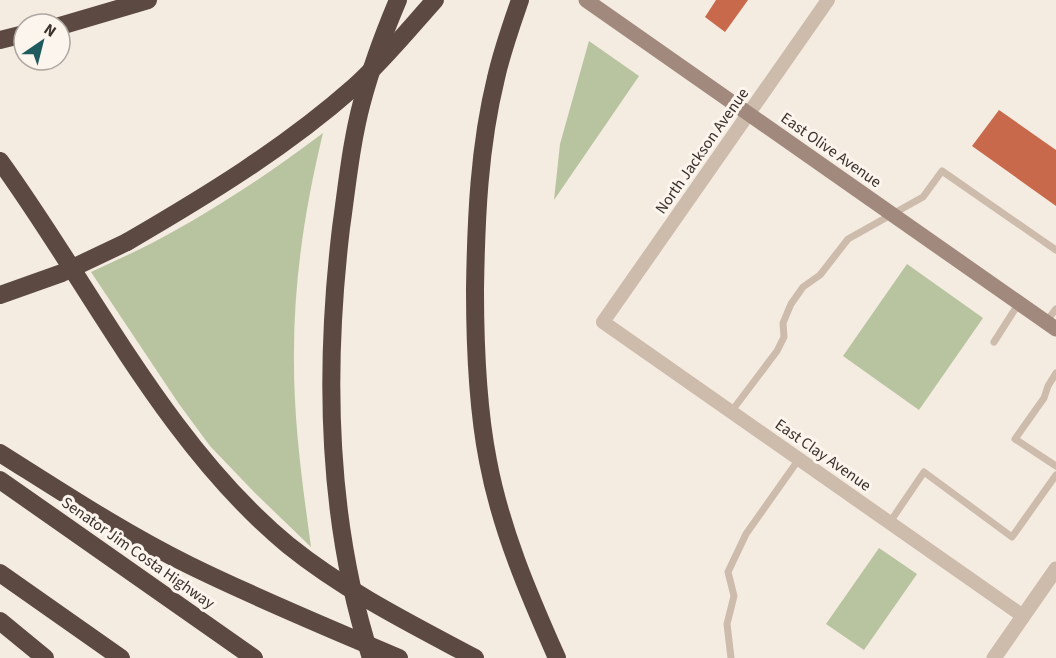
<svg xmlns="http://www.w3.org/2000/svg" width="1056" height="658" font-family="'Source Sans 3',sans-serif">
  <rect width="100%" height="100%" fill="#f4ebe1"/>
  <g fill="#b8c4a0">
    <path d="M589 41 639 76 554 200 560 144Z"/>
    <path d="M323 133C306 203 294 278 294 350 293 417 302 481 311 547L255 493 210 446 179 404 91 272C112 262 133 253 154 242 213 211 270 173 323 133Z"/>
    <path d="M907 264 983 318 919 410 843 356Z"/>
    <path d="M879 548 917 574 864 650 826 624Z"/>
  </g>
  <g fill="#c8694b">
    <path d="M716 0H748L725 32 705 17Z"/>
    <path d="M999 110 1056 150V206L972 146Z"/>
  </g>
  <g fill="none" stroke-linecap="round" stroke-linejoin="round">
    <g stroke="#cdbbac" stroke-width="7">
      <path d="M1046 322 1056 309"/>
      <path d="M994 342 1019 303"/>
      <path d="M1056 373 1048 386 1044 398 1015 439 1056 466"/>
      <path d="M731 412 777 351 784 337 783 323 791 304 803 287 820 275 848 239 923 197 942 171 1056 250"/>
      <path d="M890 522 924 472 1012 537 1056 475"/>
      <path d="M731 658 727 624 734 596 728 572 746 534 799 459"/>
    </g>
    <path stroke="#cdbbac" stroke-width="14" d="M828 0 603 322 1023 616"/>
    <path stroke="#cdbbac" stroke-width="15" d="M994 658 1056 569"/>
    <path stroke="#a18a7d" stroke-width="15" d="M586 0 1056 329"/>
    <g stroke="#5c4a42" stroke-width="18">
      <path d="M520 0C511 26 502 51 496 78 479 147 476 219 475 290 475 347 477 405 488 461 501 530 529 595 557 658"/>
      <path d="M60 26 148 0"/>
      <path d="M0 40 24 34"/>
      <path d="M0 161C92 288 166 444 288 545 345 591 411 624 475 658"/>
      <path d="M127 242C206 196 285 148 354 87 383 61 409 29 435 0"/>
      <path d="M0 453C62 492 124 533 189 565 258 599 329 628 399 658"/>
      <path d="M0 480 254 658"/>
      <path d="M0 573 121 658"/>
      <path d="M0 621 45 658"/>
    </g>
    <g stroke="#5c4a42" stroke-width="18">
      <path d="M0 295 62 273 127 242"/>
      <path d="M371 658C326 519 324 371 341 228 347 186 351 143 362 102 371 68 384 33 398 0"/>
    </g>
  </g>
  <g text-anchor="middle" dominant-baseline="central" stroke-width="6" stroke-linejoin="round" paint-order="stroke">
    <g font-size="16" fill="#3b302b" stroke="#fbf5ee">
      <text transform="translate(831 150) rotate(35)">East Olive Avenue</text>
      <text transform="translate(702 151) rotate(-55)">North Jackson Avenue</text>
      <text transform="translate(823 455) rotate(35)">East Clay Avenue</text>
      <text transform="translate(138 553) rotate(35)">Senator Jim Costa Highway</text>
    </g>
  </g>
  <g transform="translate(42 42) rotate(35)"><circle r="28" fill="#fbf5ee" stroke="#aea6a0" stroke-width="1.5"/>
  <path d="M0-4.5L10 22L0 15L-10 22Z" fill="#1f5a5e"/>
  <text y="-9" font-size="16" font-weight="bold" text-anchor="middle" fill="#3b302b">N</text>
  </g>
</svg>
